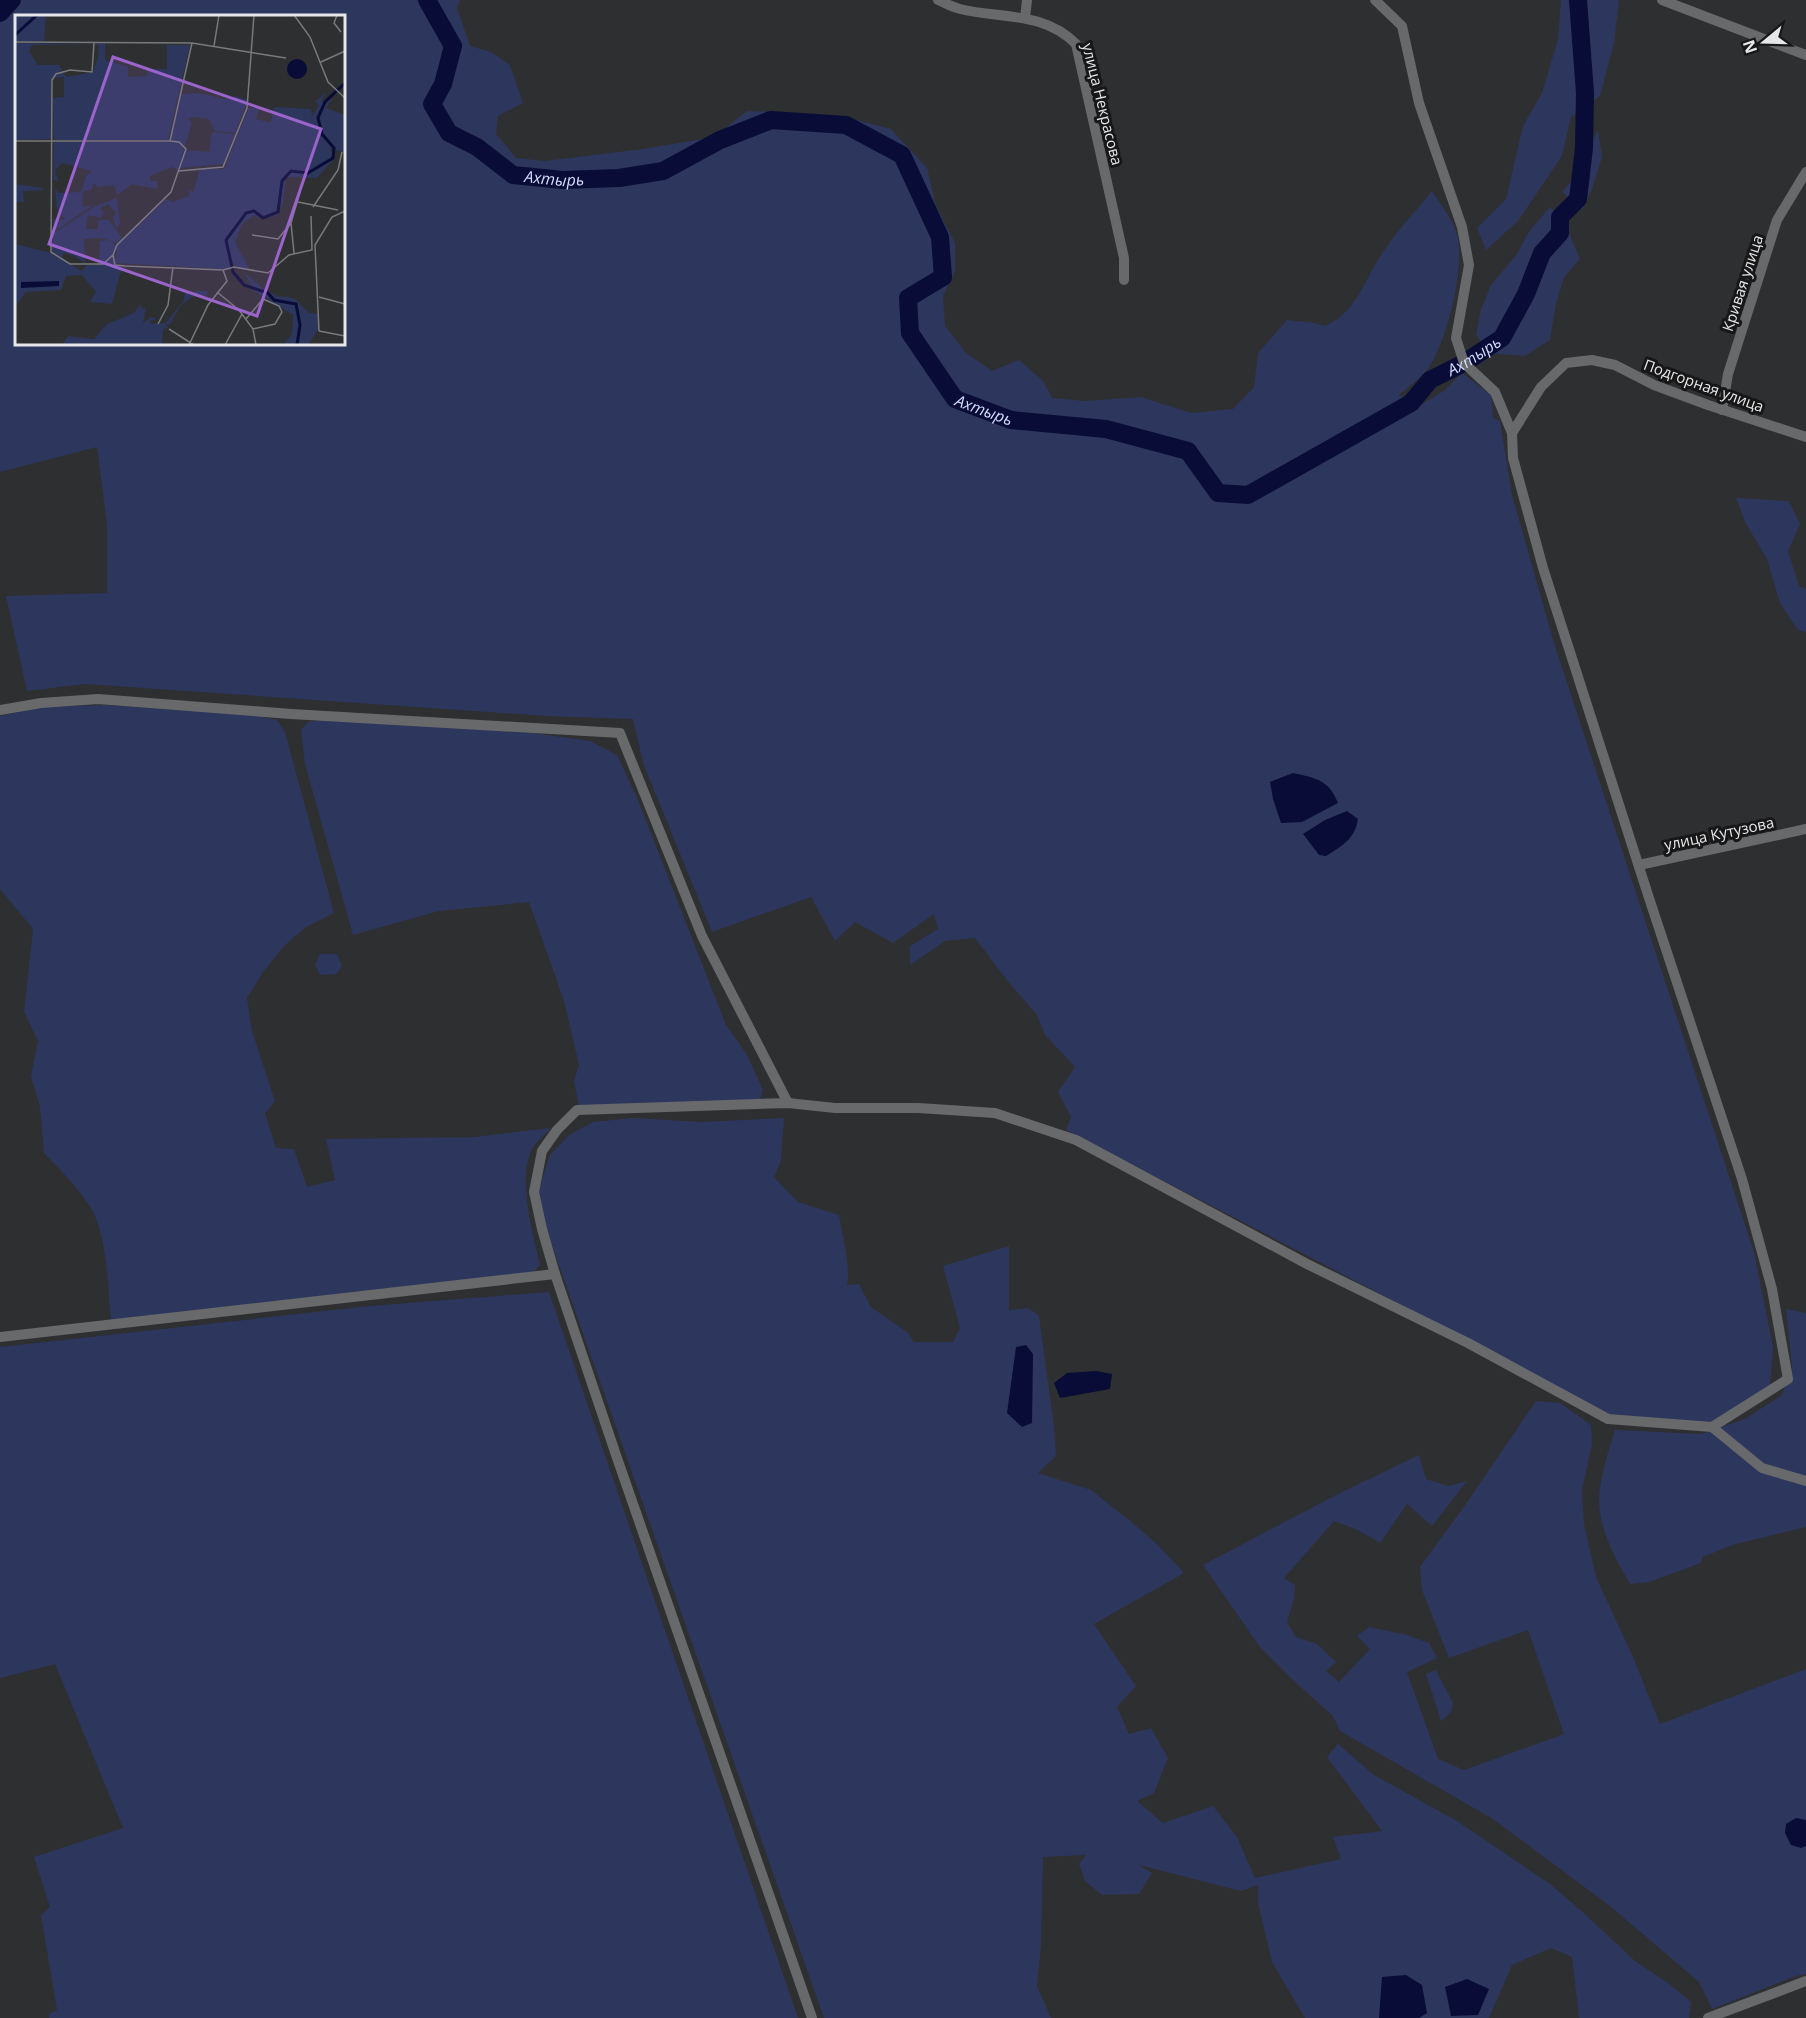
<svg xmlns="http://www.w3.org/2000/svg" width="1806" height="2018" font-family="'Open Sans',sans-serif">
  <rect width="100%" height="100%" fill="#2e2f31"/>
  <g fill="#2d375d" fill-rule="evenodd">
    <path d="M0 0H460L457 8 470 46 491 52 510 65 523 103 498 116 496 134 516 158 545 161 643 149 714 137 747 111 799 113 849 118 891 129 927 168 936 206 955 243V271L943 296 945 326 966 353 992 371 1019 360 1043 381 1052 398 1085 401 1141 397 1191 413 1233 409 1254 387 1258 353 1287 320 1314 323 1325 326C1355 313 1363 284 1379 258 1394 234 1414 213 1432 191 1439 202 1452 219 1456 231 1467 262 1447 344 1427 370 1419 379 1408 387 1399 395L1421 405 1445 390 1462 373 1491 395 1493 418 1500 421 1512 495 1554 643 1754 1252 1773 1347 1770 1385 1711 1423 1609 1415 1492 1352 1066 1130 1071 1117 1058 1092 1075 1067 1045 1035 1037 1015 1006 979 975 938 945 941 910 965V946L938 929 934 914 893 943 855 922 835 941 811 897 712 932 643 763 633 719 546 716 85 684 27 691 6 596 107 593V525L97 447 0 472ZM16 16H344V344H16Z"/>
    <path d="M1561 0H1619L1614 43 1600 96 1571 117 1562 156 1518 221 1486 250 1477 228 1506 199 1523 126 1542 93 1558 39Z"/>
    <path d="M1598 130 1602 157 1592 189 1582 210 1562 192 1571 182Z"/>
    <path d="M1550 207 1570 225 1569 233 1580 259 1564 277 1556 304 1550 340 1525 356 1489 353 1476 335 1481 309 1491 285 1517 254 1528 233Z"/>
    <path d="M1736 498 1789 501 1800 524 1788 551 1799 586 1806 589V632L1798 630 1780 603 1767 559 1746 524Z"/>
    <path d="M105 705 253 715 277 720 285 732 334 913 306 927 284 946 263 972 247 998 252 1031 275 1101 265 1113 276 1148 294 1149 307 1187 335 1180 326 1139 475 1137 551 1128C545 1135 533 1144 530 1153 519 1184 533 1234 540 1265L534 1272 111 1320C108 1290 107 1236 92 1210 79 1188 61 1171 44 1153L40 1107 31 1076 38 1041 24 1012 33 929 0 889V716L45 707Z"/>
    <path d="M333 718 518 731 590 741 617 755 638 800 726 1025 746 1053 763 1090 760 1100 579 1106 574 1081 579 1065 564 1001 529 902 439 911 353 935 305 764 301 730 308 722Z"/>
    <path d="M320 954H337L342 966 336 974 320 975 315 965Z"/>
    <path d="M633 1118 701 1122 784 1118 781 1161 774 1177 798 1202 839 1215C842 1235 851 1266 847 1285L859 1284 871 1307 908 1333 914 1342H953L960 1328 943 1266 1009 1246V1310L1028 1308 1039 1316 1054 1426 1056 1456 1038 1473 1091 1490 1129 1520 1157 1544 1184 1573 1094 1624 1136 1686 1117 1707 1129 1734 1151 1728 1168 1758 1154 1793 1137 1801 1163 1823 1213 1806 1237 1837 1255 1878 1341 1859 1333 1837 1382 1831 1327 1757 1338 1744 1374 1775 1457 1821 1550 1884 1586 1915 1635 1961 1672 1986 1691 2002 1689 2018H1579L1572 1957 1551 1948 1512 1965 1489 2018H1305L1272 1962 1258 1903V1885L1241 1891 1139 1865 1152 1873 1139 1894 1102 1895 1085 1881 1079 1864 1086 1855 1043 1857 1041 1946 1037 1986 1051 2018H824L546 1228 538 1192 550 1155 569 1135 593 1122Z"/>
    <path d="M549 1292 798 2018H49V2014L57 2010 41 1915 50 1907 34 1857 123 1828 55 1664 0 1678V1347L370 1306Z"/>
    <path d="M1786 1309 1806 1313V1527L1732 1545 1703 1557 1701 1563 1649 1582 1630 1584C1618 1562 1603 1538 1600 1512 1596 1488 1608 1453 1615 1430L1702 1434 1745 1419 1782 1395 1792 1367Z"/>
    <path d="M1536 1401 1560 1403 1591 1425 1592 1444 1582 1490 1584 1524 1596 1577 1633 1657 1660 1724 1806 1669V1974L1796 1976 1712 2009 1699 1982 1610 1906 1493 1819 1340 1731 1333 1716 1292 1679 1260 1647 1203 1565 1336 1495 1419 1455 1426 1479 1448 1486 1467 1481 1432 1526 1407 1504 1380 1543 1358 1530 1334 1521 1284 1578 1295 1585 1294 1599 1287 1622 1296 1637 1317 1644 1336 1662 1326 1671 1339 1682 1370 1649 1357 1636 1369 1627 1407 1635 1429 1643 1437 1658 1407 1672 1438 1759 1464 1770 1564 1734 1528 1630 1449 1658 1422 1590 1420 1567 1463 1508Z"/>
    <path d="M1436 1670 1453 1703 1451 1712 1441 1721 1426 1674Z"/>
  </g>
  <g fill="#080c37">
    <path d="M1293 773C1316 778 1329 780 1338 803L1302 822 1281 823 1273 799 1270 782Z"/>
    <path d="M1347 811 1358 819C1355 839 1342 846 1326 856L1319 855 1303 834 1325 820Z"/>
    <path d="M1026 1345 1033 1354 1032 1423 1022 1427 1007 1413 1016 1347Z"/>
    <path d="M1096 1371 1112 1374 1110 1389 1060 1398 1054 1383 1067 1373Z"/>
    <path d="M1796 1818 1806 1820V1846L1801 1848 1791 1845 1785 1833 1786 1824Z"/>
    <path d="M1406 1975 1422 1985 1427 2013 1419 2018H1379L1382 1977Z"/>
    <path d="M1467 1979 1489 1989 1478 2015 1451 2016 1445 1987Z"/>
  </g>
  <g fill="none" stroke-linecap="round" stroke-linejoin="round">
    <g stroke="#080c37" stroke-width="18">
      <path id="s1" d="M427 0 453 46 443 84 432 104 449 133 477 147 513 175 563 180 619 178 663 171 720 140 771 120 846 125 902 155 940 237 943 277 908 298 910 333 955 399 1011 420 1106 429 1188 451 1218 493 1248 495 1411 403 1430 380 1464 363 1502 338 1526 294 1542 253 1560 233V217L1578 199 1584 148 1585 93 1578 0"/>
      <path d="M0 13 12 0"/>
    </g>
    <g stroke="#68696a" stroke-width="10">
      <path d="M938 0C945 3 952 7 960 9 1000 19 1044 11 1076 44L1124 258V280"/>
      <path d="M1375 0 1402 26 1419 103 1462 227 1469 265 1456 338 1464 363 1495 392 1512 433"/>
      <path d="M1662 0 1806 55"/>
      <path d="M1025 18 1027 0"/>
      <path d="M1722 410 1728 374 1777 220 1806 172"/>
      <path d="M0 710 41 703 98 699 291 714 620 733 702 936 788 1103"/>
      <path d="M1639 865 1806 829"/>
      <path d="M555 1274 542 1229 534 1192 542 1151 557 1130 577 1110 788 1103 835 1108H918L995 1113 1076 1140 1307 1264 1468 1343 1608 1419 1712 1427 1788 1379 1772 1289 1742 1179 1649 898 1543 568 1513 458 1512 433 1541 387 1566 363 1592 360 1615 365 1654 385 1708 405 1806 437"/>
      <path d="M0 1337 555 1274 616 1455 812 2018"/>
      <path d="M1712 1427 1762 1468 1806 1481"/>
      <path d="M1708 2018 1806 1981"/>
    </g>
  </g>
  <g text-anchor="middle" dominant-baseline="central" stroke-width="6" stroke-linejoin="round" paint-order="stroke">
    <g font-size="15" fill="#e6e7e9" stroke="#171718">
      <text transform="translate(1103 104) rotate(76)">улица Некрасова</text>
      <text transform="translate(1742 283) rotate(-72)">Кривая улица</text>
      <text transform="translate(1704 385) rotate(20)">Подгорная улица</text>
      <text transform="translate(1719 833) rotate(-12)">улица Кутузова</text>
    </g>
    <g font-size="16" font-style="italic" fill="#d3ddfd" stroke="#171718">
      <text stroke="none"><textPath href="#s1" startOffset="267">Ахтырь</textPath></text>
      <text stroke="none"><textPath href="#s1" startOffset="1510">Ахтырь</textPath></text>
      <text stroke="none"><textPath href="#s1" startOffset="952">Ахтырь</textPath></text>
    </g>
  </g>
  <g transform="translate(15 15)">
    <rect width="330" height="330" fill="#2e2f31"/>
    <path d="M0 0H31L29 26 0 27ZM0 28 77 29 17 30 14 36 23 50H44L47 55 36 64V124L0 125ZM90 28V45L113 52V62L132 61 133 54H152V30H175L153 125H39L38 83 49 82V62L38 63 47 57 52 62 78 57 83 43 84 31 79 29ZM311 77 306 87 317 84 311 93 330 100V138L314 133 320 143 302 163 271 162 268 187 261 201 247 204 239 200 227 209 220 227 235 255 223 253 215 245 216 252 209 254 100 248 103 230 151 184 158 187 174 181V174L178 178 185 154H209L234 92 244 94 241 104 256 108 259 92 296 94 297 101 304 90 300 87ZM185 78 209 84 221 81 233 85 220 118 200 116 194 104 178 102 173 104 177 107 170 131 156 125 166 79ZM197 117 220 119 209 149 165 153 171 135 194 137ZM39 127H164L169 135 163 155 157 152 135 161V166H142V174L117 169 102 180 99 170 83 172 79 168 76 175 68 177 67 186 68 192 78 190 39 217 38 204 50 205 42 194 40 174 44 178 66 177 71 161 77 156 47 148 40 155 43 166 38 165ZM0 169 28 173V175L8 176 9 187H0ZM102 183 105 209 101 213 98 202 101 198 93 189 85 193 89 198 86 203 73 200 71 214H83V205H94L107 223 102 228 87 223 69 224 70 248 59 241 49 238 47 243 37 236 38 219 80 191ZM93 225 101 230 99 248 107 252 97 289 75 287 81 277 67 260 51 261 46 275 11 277 0 292V229L36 238 67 256 72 250 84 249 85 226ZM230 258 247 273 262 281 279 283 294 298 303 299 304 313 293 330H268L277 319 278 300 239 276ZM181 276H193L191 281 182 279 166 290 155 309 151 310 153 313 148 314 147 330H47L53 321 79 324 92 309 119 298 126 289V293L131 294 128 308 136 302 142 304 135 306 136 309 151 308 169 285 170 277 175 280Z" fill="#2d375d"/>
    <path d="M272 54a10 10 0 1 1 20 0a10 10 0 1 1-20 0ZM44 266V271L6 273V267Z" fill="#080c37"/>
    <path fill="none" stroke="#080c37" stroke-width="3" d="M0 20 22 0M282 330 285 310 281 289 259 285 253 278 229 270 218 257 211 225 231 198 239 196 248 203 263 197 267 166 276 156 293 158 318 143 319 133 307 119 303 103 310 87 330 68"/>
    <path fill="none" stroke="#78797b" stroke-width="1.5" d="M279 0 295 22 313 67 330 83M322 0 319 8 326 17M0 27 177 28 271 43M79 28 77 57 55 55 41 59 37 65 36 237 55 249H88L98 240M199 31 204 0M306 47 330 36M0 126H155L177 28M155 126 164 127 171 134 156 177 102 230 98 240 100 250 110 251 208 255 212 266 193 290 174 330M164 156 208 152 232 93 239 0M283 187 323 195M298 192 323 155 327 137M237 220 263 224 276 208M279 238 276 208 285 177M208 255 219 252 253 258 274 240 297 235 296 201M202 277 224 295 238 314 241 330M304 282 330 289M231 304 248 284 264 291 267 297 260 309 238 314M143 309 153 290 158 252M154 314 179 330M304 316 300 230 317 202 330 196M304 316 330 321M210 330 227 299"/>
    <path fill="#9b64cc" fill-opacity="0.15" stroke="#9b64cc" stroke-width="3" d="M98 42 306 114 242 301 34 229Z"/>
    <rect width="330" height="330" fill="none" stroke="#e6e7e9" stroke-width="3"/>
  </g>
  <g transform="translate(1764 42) rotate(251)" stroke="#171718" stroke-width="4.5" paint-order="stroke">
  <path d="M0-4.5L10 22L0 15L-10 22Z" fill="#e6e7e9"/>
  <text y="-9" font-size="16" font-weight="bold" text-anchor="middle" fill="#e6e7e9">N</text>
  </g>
</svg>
